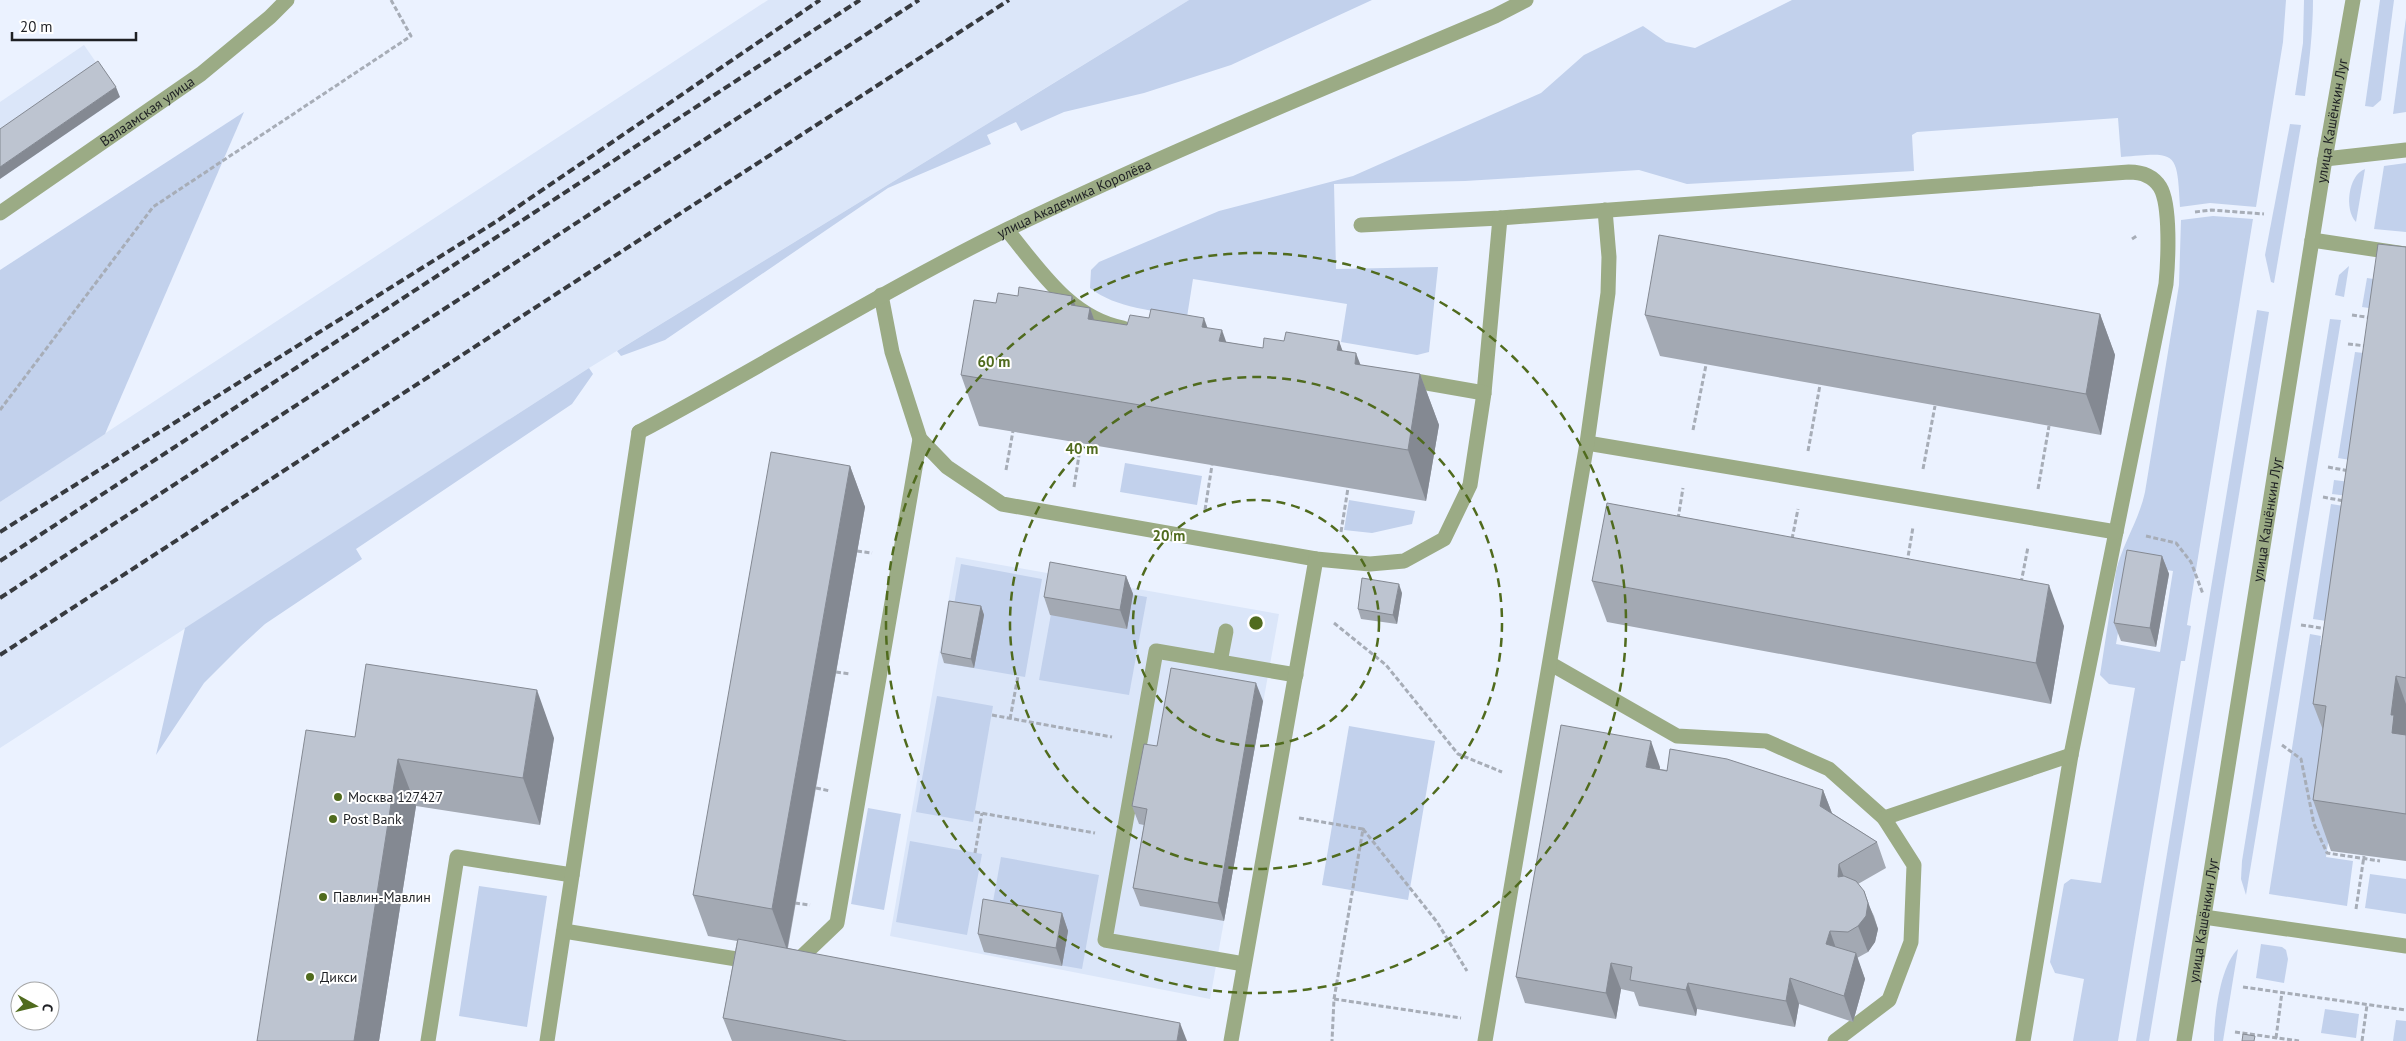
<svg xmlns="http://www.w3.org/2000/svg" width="2406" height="1041" font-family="'PT Sans',sans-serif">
  <rect width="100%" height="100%" fill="#ebf2ff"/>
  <g fill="#dbe6f9">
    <path d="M768 0H1189L589 368 0 748V502Z"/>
    <path d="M84 45 120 97 0 179V102Z"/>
    <path d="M956 557 1279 614 1210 999 890 936Z"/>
  </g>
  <g fill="#c2d1ec" fill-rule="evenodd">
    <path d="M1189 0H1372L1231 65 1144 93 1064 112 1021 131 1016 122 987 135 991 144 888 188 665 340 621 356 617 351Z"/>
    <path d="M1792 0H2286L2283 42 2256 207 2210 203 2180 207C2177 150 2177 152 2121 157L2118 118 1917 132 1912 135 1914 171 1687 184 1639 170 1465 181 1334 184 1336 269 1438 267 1429 352 1417 355 1341 342 1347 304 1193 279 1187 317C1154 310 1117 309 1090 288L1091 270 1099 262 1219 211 1353 176 1541 93 1584 55 1643 26 1666 42 1695 48Z"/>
    <path d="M2304 0H2313C2313 32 2309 64 2305 96L2295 95 2303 43Z"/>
    <path d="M2380 0H2394L2381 100 2373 107 2365 106Z"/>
    <path d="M2406 18V112L2393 114Z"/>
    <path d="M244 112 105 434 0 502V270Z"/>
    <path d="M2290 124 2301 125 2274 283 2271 282 2265 255Z"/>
    <path d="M2406 163V232L2374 229 2384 166Z"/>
    <path d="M2365 169 2356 222C2344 210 2348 175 2365 169Z"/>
    <path d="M2213 216 2253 219 2187 625 2191 626 2185 661H2181L2118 1041H2073L2084 979 2055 973 2050 962 2064 884 2071 879 2101 883 2135 688 2109 684 2100 675 2116 571C2123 543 2139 520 2145 492L2179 285 2181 220ZM2130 564 2173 571 2160 652 2116 644Z"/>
    <path d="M2349 266 2344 297 2335 295 2339 275Z"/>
    <path d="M2367 278 2394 282 2390 311 2362 307Z"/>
    <path d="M2257 310 2269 312 2149 1041H2136Z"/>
    <path d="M2330 319 2341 320 2246 895 2241 879 2242 861Z"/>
    <path d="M2355 352 2372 354 2368 463 2338 458Z"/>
    <path d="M589 368 593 374 572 404 356 549 362 559 265 624 241 646 204 683 156 755 185 628Z"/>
    <path d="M1125 463 1202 476 1197 505 1120 492Z"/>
    <path d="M2334 480 2358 483 2356 497 2332 494Z"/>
    <path d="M1349 500 1415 511 1412 524 1372 533 1344 530Z"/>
    <path d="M2331 504 2350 507 2346 624 2313 619Z"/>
    <path d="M961 564 1042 579 1025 677 944 663Z"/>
    <path d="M1057 581 1147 597 1129 695 1039 680Z"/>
    <path d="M2310 634 2321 636 2320 645 2331 647 2340 760 2326 857 2353 861 2347 906 2269 894Z"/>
    <path d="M937 696 993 706 973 822 916 812Z"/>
    <path d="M1349 726 1435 741 1408 900 1322 885Z"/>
    <path d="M868 808 901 814 884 910 851 904Z"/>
    <path d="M910 841 982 854 967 935 896 922Z"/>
    <path d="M1001 857 1099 875 1082 969 984 952Z"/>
    <path d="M2370 874 2406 879V914L2365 908Z"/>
    <path d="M479 886 547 896 527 1027 459 1016Z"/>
    <path d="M2261 944 2282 947 2286 950 2288 959 2284 983 2256 978Z"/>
    <path d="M2238 949 2223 1041H2214C2214 1016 2220 966 2238 949Z"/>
    <path d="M2325 1009 2359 1014 2356 1038 2321 1033Z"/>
    <path d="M2396 1020 2406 1021V1041H2393Z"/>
  </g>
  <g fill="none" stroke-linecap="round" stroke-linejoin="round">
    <g stroke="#a7adb7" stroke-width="3" stroke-dasharray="5 2.5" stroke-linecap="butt">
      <path d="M2195 212 2211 210 2264 214"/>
      <path d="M2132 239 2138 235"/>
      <path d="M2352 315 2372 318"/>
      <path d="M2348 344 2366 346"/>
      <path d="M0 410 153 207 411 36 391 0"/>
      <path d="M1693 430 1706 365"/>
      <path d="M1808 451 1820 385"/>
      <path d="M2328 467 2349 471"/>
      <path d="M1923 469 1935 406"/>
      <path d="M1006 470 1013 431"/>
      <path d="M1074 487 1081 443"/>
      <path d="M2038 489 2049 426"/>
      <path d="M2323 497 2344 501"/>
      <path d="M1205 510 1212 465"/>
      <path d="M1678 519 1683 488"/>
      <path d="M1341 532 1348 488"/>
      <path d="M2146 536 2176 543 2191 562 2203 594"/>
      <path d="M1792 539 1798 509"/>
      <path d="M857 551 872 553"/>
      <path d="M1907 563 1913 527"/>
      <path d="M2021 583 2028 547"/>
      <path d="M1334 623 1386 665 1458 754 1502 772"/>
      <path d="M2301 625 2328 629"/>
      <path d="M836 672 850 674"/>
      <path d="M992 715 1112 737"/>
      <path d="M1010 719 1018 676"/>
      <path d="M2282 745 2301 759 2314 824 2327 853 2380 861"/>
      <path d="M816 788 830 791"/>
      <path d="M975 812 1095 833"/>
      <path d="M1299 818 1363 829 1334 999 1332 1041"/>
      <path d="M1363 829 1437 922 1467 971"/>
      <path d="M975 853 982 813"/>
      <path d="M795 903 810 905"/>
      <path d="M2356 909 2364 856"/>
      <path d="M2243 987 2406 1010"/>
      <path d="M1334 999 1461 1018"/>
      <path d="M2235 1032 2299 1041"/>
      <path d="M2276 1038 2282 992"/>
      <path d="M2362 1041 2367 1005"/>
    </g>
    <g stroke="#9bab85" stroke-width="15">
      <path d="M2325 159 2406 150"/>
      <path d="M1361 225 1500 218 2129 172C2141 172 2153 176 2160 187 2171 205 2168 262 2166 284L2071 755 2023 1041"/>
      <path d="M1007 230C1039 269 1070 318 1123 328"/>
      <path d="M2312 240 2406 254"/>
      <path d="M881 295 892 352 920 439 947 467 1002 504 1316 559 1370 564 1404 561 1444 539 1470 485 1484 393 1500 218"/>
      <path d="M1404 379 1484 393"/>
      <path d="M1587 443 2116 532"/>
      <path d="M1220 662 1226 631"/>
      <path d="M1551 664 1677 736 1766 741 1829 769 1884 818 1914 865 1911 942 1889 1000 1835 1041"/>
      <path d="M1884 818 2071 755"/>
      <path d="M2204 917 2406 946"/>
      <path d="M564 931 755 962"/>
      <path d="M1244 964 1105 940 1156 651 1296 675"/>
      <path d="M792 966 837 923 920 439"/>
      <path d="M428 1041 457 857 572 875"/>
      <path d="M547 1041 639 432"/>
      <path d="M1231 1041 1316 559"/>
      <path d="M1485 1041 1587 443 1608 293 1609 257 1605 210"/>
    </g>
    <g stroke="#9bab85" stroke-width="15">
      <path id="s1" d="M0 213 201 74 270 17 287 0"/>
      <path id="s2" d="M639 432C763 366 882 291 1008 229 1168 152 1332 85 1495 16L1526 0"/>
      <path id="s3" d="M2184 1041 2325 159 2353 0"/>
    </g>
    <g stroke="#373a3f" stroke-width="4" stroke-dasharray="8 4" stroke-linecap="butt">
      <path d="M0 532 497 221 820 0"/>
      <path d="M0 561 860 0"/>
      <path d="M0 598 919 0"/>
      <path d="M0 655 1009 0"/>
    </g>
  </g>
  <g fill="#a3a9b3">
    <path d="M2406 247V861L2331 851 2313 800 2323 730 2313 704Z"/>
    <path d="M1018 296 1090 308 1094 320 1127 325 1208 328 1226 342 1263 348 1284 341H1339L1342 351 1360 365 1420 374 1439 425 1426 501 979 426 961 375 996 303Z"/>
    <path d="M2100 314 2115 355 2101 435 1660 356 1645 315Z"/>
    <path d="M850 466 865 507 788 948 1187 1041H732L723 1018 737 941 708 936 693 895Z"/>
    <path d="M2162 556 2169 574 2156 647 2121 641 2114 623Z"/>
    <path d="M1126 576 1133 594 1127 629 1050 615 1044 597Z"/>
    <path d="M1592 581 2064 626 2051 704 1607 622Z"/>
    <path d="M1402 593 1397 624 1361 619 1358 609Z"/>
    <path d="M981 606 984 615 974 668 944 663 941 653Z"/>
    <path d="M1263 701 1224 921 1140 906 1133 888 1144 825 1139 824 1132 806 1157 746Z"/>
    <path d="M355 737 554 738 540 825 416 806 379 1041H257Z"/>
    <path d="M1660 767V769L1823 790 1832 813 1877 842 1886 868 1858 884 1874 916 1878 929 1875 942 1868 952 1857 958 1865 979 1853 1022 1799 1004 1795 1027 1697 1009 1696 1016 1639 1006 1634 992 1621 989 1616 1019 1525 1003 1516 977Z"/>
    <path d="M1062 913 1068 931 1062 966 984 952 978 934Z"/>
  </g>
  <g fill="#848992">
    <path d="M116 87 120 97 0 179V167Z"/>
    <path d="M1072 296 1090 346 1071 305Z"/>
    <path d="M1090 308 1108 359 1088 319Z"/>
    <path d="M2100 314 2115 355 2101 435 2086 394Z"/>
    <path d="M1204 318 1222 369 1202 327Z"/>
    <path d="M1222 330 1240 381 1219 341Z"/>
    <path d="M1339 341 1357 391 1337 350Z"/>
    <path d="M1356 353 1375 403 1355 364Z"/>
    <path d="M1420 374 1439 425 1426 501 1408 450Z"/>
    <path d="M850 466 865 507 787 950 772 909Z"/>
    <path d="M2162 556 2169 574 2156 647 2150 628Z"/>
    <path d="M1126 576 1133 594 1127 629 1120 610Z"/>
    <path d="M1399 584 1402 593 1397 624 1393 615Z"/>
    <path d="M2049 585 2064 626 2051 704 2036 663Z"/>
    <path d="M981 606 984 615 974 668 971 659Z"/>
    <path d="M2396 676 2406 704V772L2392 733 2391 715Z"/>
    <path d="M1256 683 1263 701 1224 921 1218 903Z"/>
    <path d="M537 690 554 738 540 825 523 778Z"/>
    <path d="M1651 741 1660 767 1656 793 1646 767Z"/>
    <path d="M398 759 416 806 379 1041H354Z"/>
    <path d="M1823 790 1833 816 1820 806Z"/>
    <path d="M1839 864 1849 890 1838 877Z"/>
    <path d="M1864 891 1878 929 1875 942 1868 952 1858 926Z"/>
    <path d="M1062 913 1068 931 1062 966 1056 948Z"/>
    <path d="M1830 931 1839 957 1826 944Z"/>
    <path d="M1856 953 1865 979 1853 1022 1844 996Z"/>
    <path d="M1611 963 1621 989 1616 1019 1606 993Z"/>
    <path d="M1790 978 1799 1004 1795 1027 1786 1001Z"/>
    <path d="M1688 983 1697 1009 1696 1016 1686 990Z"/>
    <path d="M1180 1023 1187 1041H1177Z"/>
  </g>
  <g fill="#bdc4d0" stroke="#848992">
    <path d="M98 61 116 87 0 167V129Z"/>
    <path d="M1659 235 2100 314 2086 394 1645 315Z"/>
    <path d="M2378 244 2406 247V678L2396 676 2391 715H2394L2392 733 2406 735V814L2313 800 2326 706 2313 704Z"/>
    <path d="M1019 287 1072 296 1071 305 1090 308 1088 319 1127 325 1130 315 1149 318 1151 309 1204 318 1202 327 1222 330 1219 341 1263 348 1264 338 1284 341 1286 332 1339 341 1337 350 1356 353 1355 364 1420 374 1408 450 961 375 974 300 996 303 998 293 1018 296Z"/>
    <path d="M771 452 850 466 772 909 693 895Z"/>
    <path d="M1607 503 2049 585 2036 663 1592 581Z"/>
    <path d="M2127 550 2162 556 2150 628 2114 623Z"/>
    <path d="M1050 562 1126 576 1120 610 1044 597Z"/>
    <path d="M1362 578 1399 584 1393 615 1358 609Z"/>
    <path d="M949 601 981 606 971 659 941 653Z"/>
    <path d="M366 664 537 690 523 778 398 759 354 1041H257L306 730 355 737Z"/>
    <path d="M1171 668 1256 683 1218 903 1133 888 1147 809 1132 806 1144 744 1157 746Z"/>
    <path d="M1561 725 1651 741 1646 767 1667 771 1670 749 1727 759 1823 790 1820 806 1877 842 1839 864 1838 877 1844 876 1856 881 1864 891 1868 903 1866 916 1858 926 1848 932 1830 931 1826 944 1856 953 1844 996 1790 978 1786 1001 1688 983 1686 990 1630 980 1632 967 1611 963 1606 993 1516 977Z"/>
    <path d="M983 899 1062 913 1056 948 978 934Z"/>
    <path d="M738 939 1180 1023 1177 1041H847L723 1018Z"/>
    <path d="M2243 1034 2255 1036 2254 1041H2242Z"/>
  </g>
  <g fill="none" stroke="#506b1e" stroke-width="2.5" stroke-dasharray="9 6">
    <circle cx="1256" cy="623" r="123"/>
    <circle cx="1256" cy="623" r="246"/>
    <circle cx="1256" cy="623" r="370"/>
  </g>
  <g fill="#506b1e" stroke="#fff" stroke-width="2">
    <circle cx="338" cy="797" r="5"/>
    <circle cx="333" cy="819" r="5"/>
    <circle cx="323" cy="897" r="5"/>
    <circle cx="310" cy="977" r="5"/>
  </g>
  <g text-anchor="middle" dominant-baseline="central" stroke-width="4" stroke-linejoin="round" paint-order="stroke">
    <g font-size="14" fill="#1e2024" stroke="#fff">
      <text stroke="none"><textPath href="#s1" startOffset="179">Валаамская улица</textPath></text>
      <text stroke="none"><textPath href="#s3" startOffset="932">улица Кашёнкин Луг</textPath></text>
      <text stroke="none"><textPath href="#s2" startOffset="494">улица Академика Королёва</textPath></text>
      <text stroke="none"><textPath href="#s3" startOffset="528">улица Кашёнкин Луг</textPath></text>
      <text stroke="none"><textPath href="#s3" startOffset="122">улица Кашёнкин Луг</textPath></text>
    </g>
    <g font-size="14" fill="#1e2024" stroke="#fff" text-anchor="start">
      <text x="348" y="797">Москва 127427</text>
      <text x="343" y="819">Post Bank</text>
      <text x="333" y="897">Павлин-Мавлин</text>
      <text x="320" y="977">Дикси</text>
    </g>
  </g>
  <circle cx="1256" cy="623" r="8" fill="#506b1e" stroke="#fff" stroke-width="2.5"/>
  <g font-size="15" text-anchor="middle" font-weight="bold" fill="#506b1e" stroke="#fff" stroke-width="4" stroke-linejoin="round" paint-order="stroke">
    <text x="994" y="367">60 m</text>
    <text x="1082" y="454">40 m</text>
    <text x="1169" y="541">20 m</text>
  </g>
  <g transform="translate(35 1006) rotate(98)"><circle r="24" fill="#ffffff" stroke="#a5a6a7"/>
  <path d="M0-4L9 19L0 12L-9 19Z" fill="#506b1e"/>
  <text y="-8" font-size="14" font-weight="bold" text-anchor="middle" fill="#1e2024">С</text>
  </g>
  <path d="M12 32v8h124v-8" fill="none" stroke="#1e2024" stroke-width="2.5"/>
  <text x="20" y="32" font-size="15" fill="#1e2024" stroke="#ffffff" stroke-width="4" paint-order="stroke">20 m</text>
</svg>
